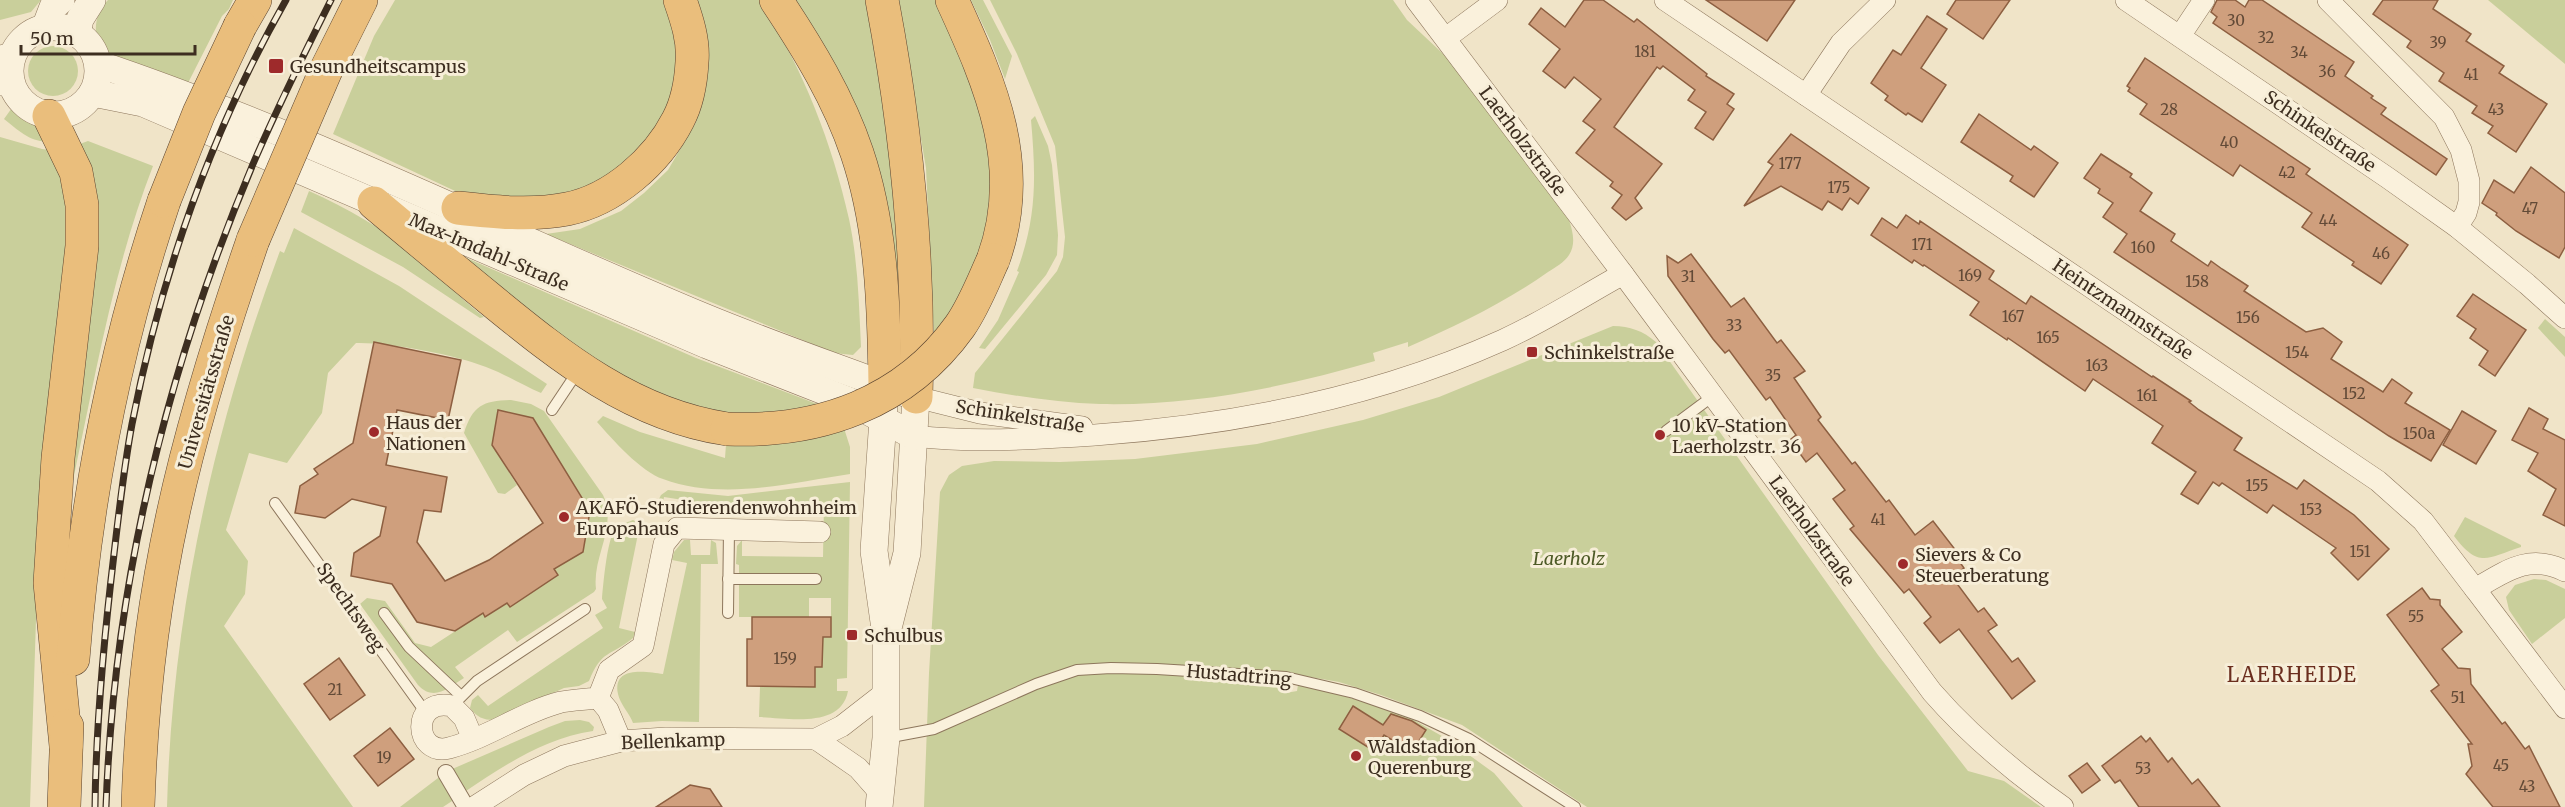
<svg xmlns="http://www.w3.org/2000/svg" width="2565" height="807" font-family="Merriweather,serif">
  <rect width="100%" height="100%" fill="#f0e4c8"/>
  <g fill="#c9cf9b">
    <path d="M0 0H41L31 12 0 20Z"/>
    <path d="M108 0H233L229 9 222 16 188 83C158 74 92 65 96 25 97 15 101 7 108 0Z"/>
    <path d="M395 0H664L675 30 679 58 676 90 643 156 589 196 468 197 333 134 374 36Z"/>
    <path d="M695 0H759C802 66 832 142 849 219 858 261 859 304 861 347L853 355 834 353 546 234 580 229 621 211 644 193 668 170 696 122 704 90Z"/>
    <path d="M784 0H875L908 285 898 353 895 286Z"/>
    <path d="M897 0H944L968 49 999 198 966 292 934 337 926 168Z"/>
    <path d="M971 0H983L1012 56 1005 79 990 40Z"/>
    <path d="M990 0H1393L1407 20 1456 66 1569 220C1573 232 1576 244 1569 255 1565 262 1554 268 1548 272 1504 303 1457 325 1408 347V342L1373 353 1375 361C1286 387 1194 406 1100 404 1058 403 1015 396 973 388L975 373 1057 271 1063 257 1065 237 1055 146 1017 54Z"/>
    <path d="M2488 0H2565V64L2494 5Z"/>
    <circle cx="53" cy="71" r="25"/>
    <path d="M14 105C29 120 40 123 52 141 32 144 19 131 4 119Z"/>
    <path d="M1035 116 1048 146 1052 165 1058 235 1057 255 1046 275 985 349 979 348 998 320 1019 272 1017 271C1037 217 1036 177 1031 120Z"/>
    <path d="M0 137 42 149 57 151 70 214 38 557 30 807H0Z"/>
    <path d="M88 141 153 166C113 269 95 378 72 485L77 145Z"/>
    <path d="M309 191C347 208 383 228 415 256 439 276 460 298 484 317L480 318 403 267 301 212Z"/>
    <path d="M294 228 399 286 547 384 541 393C522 385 505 374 486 367 457 355 388 342 356 343L328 373 322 413 287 463 249 453 226 530 248 561 245 594 224 626 353 807H167C172 617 213 429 280 251L284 253Z"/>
    <path d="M446 249 696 358 817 404 843 425 850 447V474C789 483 723 501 663 479 641 472 612 439 597 422L603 416 640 432 725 458 728 417 633 393Z"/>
    <path d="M2545 319 2565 337V357L2538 328Z"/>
    <path d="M1613 326C1630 326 1643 331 1656 342L1878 655 1968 771 2004 781 2041 807H1587L1462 725 1381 695 1339 682 1299 675 1286 693 1297 691 1298 685 1307 686 1398 711 1447 739 1494 773 1523 807H924L929 673 940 492 949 475 962 466 994 461 1060 462 1135 459 1257 444 1363 420 1439 397Z"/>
    <path d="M511 400 531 404 544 411 603 495C618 527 592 556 596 589L594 592 517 642 508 630 455 667 464 678C448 688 434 702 418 685L360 604 367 598 385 601 415 643 431 647 483 613 486 616 507 603 510 606 557 574 554 569 583 552 590 511 533 418 498 411 492 445 517 485 505 494 498 493 464 433C473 405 483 401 511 400Z"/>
    <path d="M850 482 847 678 837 679V691H848C841 729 788 718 759 717L760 687H815V667H822L823 637H831V598H809V617H739V565L736 564 737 546 742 540V556L823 557 824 504 702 503 664 497 661 513 657 503 661 495 668 490 728 496Z"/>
    <path d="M2465 517 2521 545V547C2487 558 2479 569 2454 536Z"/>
    <path d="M633 520 655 532 654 536 638 534 619 628 635 632 633 638C610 657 602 649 589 681L579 686 564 688 494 720C483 720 477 717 470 708L472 700 478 695 488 706 603 628 595 615 607 608 602 599C603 586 607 543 613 534 618 526 625 523 633 520Z"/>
    <path d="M684 540H690L691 555H710L711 540 716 543 718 564H701L699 722 662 721 633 723C630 714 620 704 618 694 612 665 647 672 663 674L687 563 672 560 674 552Z"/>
    <path d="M2534 579 2546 580 2565 589V618L2532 644 2509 610 2506 597 2515 585Z"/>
    <path d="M580 720 589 722 594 727 593 731C545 738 503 766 463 793L450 770 549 727 565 721Z"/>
    <path d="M442 775 455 799 443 807H400Z"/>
  </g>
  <g fill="#cf9f7d" stroke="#8d5f41" stroke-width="1.5">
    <path d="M1584 0H1603L1634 22 1637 19 1707 74 1706 76 1734 94 1727 104 1734 109 1713 140 1695 128 1706 112 1688 100 1695 90 1663 66 1660 69 1657 67 1614 127 1662 164 1635 198 1642 208 1626 220 1612 208 1622 195 1610 186 1613 182 1576 153 1595 130 1583 121 1601 99 1574 77 1565 88 1543 71 1560 49 1529 24 1541 8 1565 27Z"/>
    <path d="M1706 0H1795L1767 41Z"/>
    <path d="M1956 0H2010L1983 39 1947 14Z"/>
    <path d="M2217 0H2235L2245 7 2249 0H2262L2354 62 2345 76 2373 96 2371 98 2386 108 2381 114 2447 159 2436 175 2213 23 2217 17 2211 12Z"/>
    <path d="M2383 0H2438L2433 9 2471 34 2466 41 2504 66 2499 73 2547 104 2516 152 2488 133 2493 126 2472 113 2477 106 2439 81 2444 73 2407 47 2411 41 2373 14Z"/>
    <path d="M1927 16 1947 29 1921 68 1946 85 1922 122 1908 113 1906 115 1885 100 1888 96 1871 83 1893 50 1901 55Z"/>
    <path d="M2145 58 2310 169 2306 174 2408 245 2381 284 2352 265 2354 262 2302 227 2312 213 2240 165 2233 176 2140 114 2147 104 2128 91 2130 88 2127 86Z"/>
    <path d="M1979 114 2031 150 2034 146 2058 163 2034 197 2010 181 2013 176 1961 142Z"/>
    <path d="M1791 134 1869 188 1858 204 1850 198 1842 210 1828 201 1822 210 1781 186 1744 206 1773 165 1768 162Z"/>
    <path d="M2101 154 2132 174 2130 177 2152 193 2140 211 2175 234 2171 241 2208 266 2211 261 2222 269 2248 286 2244 291 2306 332 2323 328 2342 342 2331 359 2383 392 2392 379 2412 393 2405 403 2450 430 2431 461 2389 436 2114 252 2127 234 2103 217 2113 203 2098 193 2100 189 2084 178Z"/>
    <path d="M2531 167 2565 193V247L2559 258 2516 231 2496 215 2497 213 2482 203 2494 180 2514 193Z"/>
    <path d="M1906 215 1919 224 1920 221 1994 271 1989 279 2026 304 2031 296 2152 377 2153 376 2191 401 2189 402 2199 410 2242 438 2234 450 2297 489 2304 480 2354 515 2389 549 2358 580 2331 553 2336 548 2273 505 2267 513 2222 483 2219 486 2213 482 2198 504 2181 494 2196 472 2152 443 2163 426 2093 379 2085 391 2008 338 2007 340 1970 315 1979 302 1924 265 1923 266 1914 260 1912 263 1871 235 1882 218 1897 228Z"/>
    <path d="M1691 254 1731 307 1744 298 1777 343 1781 340 1805 371 1794 378 1821 417 1818 420 1852 464 1855 462 1886 502 1889 500 1915 535 1933 521 1957 552 1954 554 1964 568 1952 577 1978 612 1984 608 1997 625 1988 631 2012 662 2018 658 2035 681 2012 699 1959 629 1940 643 1924 623 1931 617 1909 589 1904 593 1850 529 1854 526 1833 499 1845 490 1817 453 1806 462 1790 440 1796 435 1770 397 1766 400 1729 350 1725 353 1713 339 1668 276 1667 256 1678 263Z"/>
    <path d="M2473 294 2526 330 2495 376 2479 365 2488 351 2470 338 2476 329 2457 316Z"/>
    <path d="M374 342 461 360 448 420 397 410 386 465 447 477 441 512 424 510 417 542 445 581 489 560 543 523 492 445 498 410 533 418 590 511 583 552 554 569 558 575 510 607 507 603 485 617 483 613 455 631 417 622 392 584 351 576 354 553 380 536 386 507 352 499 325 518 295 513 300 486 318 474 314 469 353 443Z"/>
    <path d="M2529 408 2548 419 2543 429 2565 440V526L2543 515 2556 489 2528 471 2538 453 2512 440Z"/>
    <path d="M2462 411 2496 431 2476 464 2443 445Z"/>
    <path d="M2422 588 2430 599 2440 600V605L2462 632 2442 649 2458 668 2470 669 2471 684 2502 724 2505 722 2525 749 2529 746 2560 807H2493L2466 774 2472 766 2468 744H2472L2431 691 2439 685 2387 615Z"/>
    <path d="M752 617H831V637H823L822 667H815V687L747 686V639H752Z"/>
    <path d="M339 658 365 695 330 720 304 684Z"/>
    <path d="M1353 706 1383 725 1391 714 1412 721 1426 730 1412 752 1384 735 1374 751 1339 729Z"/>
    <path d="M390 728 414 759 378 786 354 756Z"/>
    <path d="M2141 736 2146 742 2150 738 2168 762 2172 758 2192 784 2198 779 2220 807H2139L2120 780 2115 783 2102 766Z"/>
    <path d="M2087 763 2100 780 2082 793 2069 776Z"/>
    <path d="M690 785 710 789 722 807H656Z"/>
  </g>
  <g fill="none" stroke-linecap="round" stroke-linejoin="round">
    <g stroke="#8d765c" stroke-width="12">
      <g id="service">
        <path d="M552 410 578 371"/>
        <path d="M1666 431 1713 396"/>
        <path d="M275 503 426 713"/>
        <path d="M728 579H816"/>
        <path d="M384 613 409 647 461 696"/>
        <path d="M728 613 729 529"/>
        <path d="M452 706 477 681 585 609"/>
        <path d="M886 738 934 729 1036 684 1077 670 1111 668 1157 669 1286 677 1354 693 1420 716 1469 739 1575 807"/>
      </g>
    </g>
    <g stroke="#8d765c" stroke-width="18">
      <path id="pedestrian" d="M446 773 466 807"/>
    </g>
    <g stroke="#8d765c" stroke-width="22">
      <g id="minor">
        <path d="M1416 0 1623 274 1932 692C1971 737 2015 773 2063 807"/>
        <path d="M1665 0 2378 481 2423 521 2475 589C2506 571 2529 553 2565 571"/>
        <path d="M2126 0 2388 178 2457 227 2527 284 2565 318"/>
        <path d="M2328 0 2444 117 2461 150 2469 181V202L2466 213 2457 227"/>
        <path d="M2180 36 2204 0"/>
        <path d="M1446 38 1497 0"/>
        <path d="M0 56 14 53"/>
        <path d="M0 85H12"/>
        <path d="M1806 95 1841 43 1885 0"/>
        <path d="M916 397 980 413 1082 427"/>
        <path d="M914 436C977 443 1032 439 1095 435 1236 425 1374 398 1503 340 1545 321 1583 296 1623 274"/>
        <path d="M2475 589 2565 708"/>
        <path d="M598 698 608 710 621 741"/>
        <path d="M473 739 464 718 452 706C410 697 414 757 449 748 488 738 522 712 561 702 573 700 586 699 598 698L609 670 643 646 664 544 677 528 820 532"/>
        <path d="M816 739 858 768 880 793"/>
        <path d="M474 807 524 775 564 756 621 741 666 738 816 739 842 726 887 691"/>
      </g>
    </g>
    <g stroke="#8d765c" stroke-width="28">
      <g id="tertiary">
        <circle cx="54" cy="71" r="44"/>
        <path d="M45 28 53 7 61 0"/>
        <path d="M77 34 80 19 92 0"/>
        <path d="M98 64C306 134 502 233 704 317 774 346 845 370 916 397L907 553 886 636"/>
        <path d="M93 93 143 103 707 345 847 400 914 436"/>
        <path d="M879 807 886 738V636L874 551 884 404"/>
      </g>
    </g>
    <g stroke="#5b4430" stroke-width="34">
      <g id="trunk">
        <path d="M776 0C808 48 839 99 857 153 882 227 884 308 885 385"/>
        <path d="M882 0C907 132 920 263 916 397"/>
        <path d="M952 0C991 85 1027 167 993 260"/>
        <path d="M240 26 255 0"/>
        <path d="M326 70 361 0"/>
        <path d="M49 116 76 172 82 205V246L58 458 50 583 66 746"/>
        <path d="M374 203C412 235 451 267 490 299 562 358 633 415 727 429"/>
        <path d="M458 208C494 212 531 216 567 209 613 200 657 161 678 120 687 103 691 81 692 62 694 41 687 20 680 0"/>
        <path d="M73 659C85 503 114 350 164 201"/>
        <path d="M64 807 67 726"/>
        <path d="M138 807C141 709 152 610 173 514 193 421 222 330 253 240"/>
      </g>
    </g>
    <use href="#service" stroke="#faf1dc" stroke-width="10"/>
    <use href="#pedestrian" stroke="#faf1dc" stroke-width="16"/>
    <use href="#minor" stroke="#faf1dc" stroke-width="21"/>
    <use href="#tertiary" stroke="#faf1dc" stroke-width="27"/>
    <use href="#trunk" stroke="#eabe7c" stroke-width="33"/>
    <g stroke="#3d2e20" stroke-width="7">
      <g id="rail">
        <path d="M95 807C96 723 104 638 114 554 119 511 124 467 132 424 161 275 211 132 286 0"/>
        <path d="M106 807C114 585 167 368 253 164 277 108 304 54 331 0"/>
      </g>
    </g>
    <use href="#rail" stroke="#f7eed8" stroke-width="4.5" stroke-dasharray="14" stroke-linecap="butt"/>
    <g stroke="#5b4430" stroke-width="34" stroke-linecap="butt">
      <g id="trunk-bridge">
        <path d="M164 201 199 113 240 26"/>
        <path d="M253 240 326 70"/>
        <path d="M727 429C819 433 905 403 960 326 974 306 983 282 993 260"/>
      </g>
    </g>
    <use href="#trunk-bridge" stroke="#eabe7c" stroke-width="33"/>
  </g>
  <g fill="#9e2a2b" stroke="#f7eed8" stroke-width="2">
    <rect x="268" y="58" width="16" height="16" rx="3"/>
    <rect x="1526" y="346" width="12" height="12" rx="3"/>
    <circle cx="374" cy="432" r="6"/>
    <circle cx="1660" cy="435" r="6"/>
    <circle cx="564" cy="517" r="6"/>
    <circle cx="1903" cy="564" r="6"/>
    <rect x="846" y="629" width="12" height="12" rx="3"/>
    <circle cx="1356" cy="756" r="6"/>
  </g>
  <g text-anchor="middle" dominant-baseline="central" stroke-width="6" stroke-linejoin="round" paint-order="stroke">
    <g font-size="15" fill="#624a37">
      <text x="2236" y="20">30</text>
      <text x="2266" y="37">32</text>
      <text x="2438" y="42">39</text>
      <text x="1645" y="51">181</text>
      <text x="2299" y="52">34</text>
      <text x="2327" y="71">36</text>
      <text x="2471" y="74">41</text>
      <text x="2169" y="109">28</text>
      <text x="2496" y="109">43</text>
      <text x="2229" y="142">40</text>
      <text x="1790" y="163">177</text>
      <text x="2287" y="172">42</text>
      <text x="1839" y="187">175</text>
      <text x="2530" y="208">47</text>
      <text x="2328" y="220">44</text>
      <text x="1922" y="244">171</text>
      <text x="2143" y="247">160</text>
      <text x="2381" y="253">46</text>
      <text x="1970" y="275">169</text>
      <text x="1688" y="276">31</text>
      <text x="2197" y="281">158</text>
      <text x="2013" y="316">167</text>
      <text x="2248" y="317">156</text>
      <text x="1734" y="325">33</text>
      <text x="2048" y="337">165</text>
      <text x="2297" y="352">154</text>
      <text x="2097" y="365">163</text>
      <text x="1773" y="375">35</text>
      <text x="2354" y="393">152</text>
      <text x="2147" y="395">161</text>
      <text x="2419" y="433">150a</text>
      <text x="2257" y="485">155</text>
      <text x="2311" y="509">153</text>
      <text x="1878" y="519">41</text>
      <text x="2360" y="551">151</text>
      <text x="2416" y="616">55</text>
      <text x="785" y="658">159</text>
      <text x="335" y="689">21</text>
      <text x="2458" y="697">51</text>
      <text x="384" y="757">19</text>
      <text x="2501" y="765">45</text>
      <text x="2143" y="768">53</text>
      <text x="2527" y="786">43</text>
    </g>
    <g font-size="18" fill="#3d2e20" stroke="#f7eed8" text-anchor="start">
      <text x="290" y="66">Gesundheitscampus</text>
      <text x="1544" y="352">Schinkelstraße</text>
      <text x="386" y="422">Haus der<tspan x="386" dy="21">Nationen</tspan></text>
      <text x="1672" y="425">10 kV-Station<tspan x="1672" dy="21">Laerholzstr. 36</tspan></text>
      <text x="576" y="507">AKAFÖ-Studierendenwohnheim<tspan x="576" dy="21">Europahaus</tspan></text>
      <text x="1915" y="554">Sievers &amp; Co<tspan x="1915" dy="21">Steuerberatung</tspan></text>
      <text x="864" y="635">Schulbus</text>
      <text x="1368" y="746">Waldstadion<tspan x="1368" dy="21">Querenburg</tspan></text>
    </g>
    <g font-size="18" fill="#3d2e20" stroke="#f7eed8">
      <text transform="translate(2320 131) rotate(34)">Schinkelstraße</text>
      <text transform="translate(1523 141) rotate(53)">Laerholzstraße</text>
      <text transform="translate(489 252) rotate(23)">Max-Imdahl-Straße</text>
      <text transform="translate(2123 309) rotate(34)">Heintzmannstraße</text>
      <text transform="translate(206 392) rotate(-74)">Universitätsstraße</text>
      <text transform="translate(1020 416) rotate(9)">Schinkelstraße</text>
      <text transform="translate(1812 531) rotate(54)">Laerholzstraße</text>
      <text transform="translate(351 607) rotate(55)">Spechtsweg</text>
      <text transform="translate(1239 675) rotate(5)">Hustadtring</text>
      <text transform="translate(673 741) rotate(-2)">Bellenkamp</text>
    </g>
    <g font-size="18" font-style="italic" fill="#4d5a26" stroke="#f7eed8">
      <text x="1569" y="558">Laerholz</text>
    </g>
    <g font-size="20" letter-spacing="1.5" fill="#6b2e1e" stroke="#f7eed8">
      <text x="2292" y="674">LAERHEIDE</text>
    </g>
  </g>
  <path d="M21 45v9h174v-9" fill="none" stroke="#3d2e20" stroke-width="3"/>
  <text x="30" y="45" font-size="18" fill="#3d2e20" stroke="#f7eed8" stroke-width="4.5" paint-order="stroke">50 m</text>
</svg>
